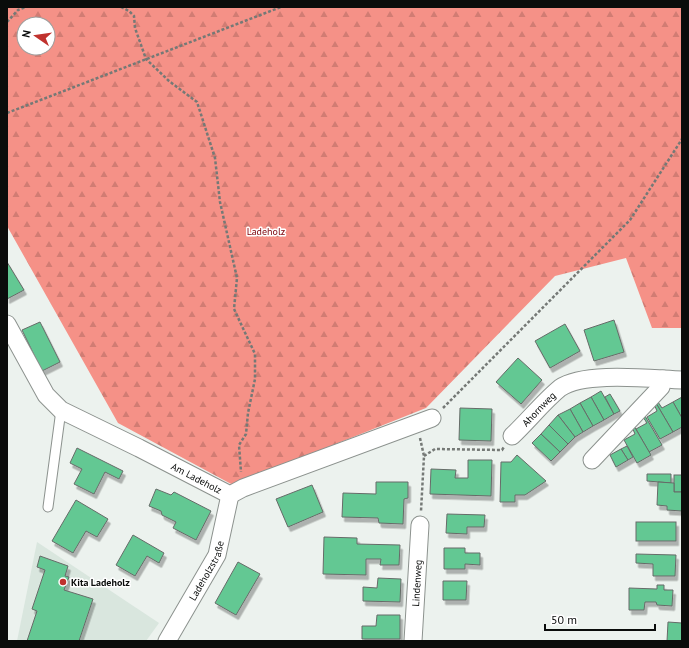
<svg xmlns="http://www.w3.org/2000/svg" width="689" height="648" font-family="'PT Sans',sans-serif">
  <defs>
    <pattern id="forest-firs" width="22" height="20" patternUnits="userSpaceOnUse"><rect width="22" height="20" fill="#f59187"/><path d="M5 1l3.5 6h-7zM16 11l3.5 6h-7z" fill="#d17c73"/></pattern>
    <filter id="shadow"><feDropShadow dx="2.5" dy="4.5" stdDeviation="0" flood-color="#0004"/></filter>
  </defs>
  <rect width="100%" height="100%" fill="#ecf2ee"/>
  <path fill="#d9e6de" d="M37 542 159 623 146 641H17Z"/>
  <path fill="url(#forest-firs)" fill-rule="evenodd" d="M7 7H682V328H652L626 258 555 276 426 408 233 485 118 423 7 226ZM24 24H48V48H24Z"/>
  <g fill="#64c893" stroke="#666b68" filter="url(#shadow)">
    <path d="M7 262 24 290 7 299Z"/>
    <path d="M614 320 624 352 594 361 584 330Z"/>
    <path d="M40 322 60 362 42 371 22 330Z"/>
    <path d="M565 324 580 351 550 368 535 341Z"/>
    <path d="M518 358 542 380 521 404 496 382Z"/>
    <path d="M601 391 614 414 604 420 591 397Z"/>
    <path d="M610 394 620 411 614 414 605 397Z"/>
    <path d="M591 397 604 420 593 426 580 403Z"/>
    <path d="M682 397V418L673 402Z"/>
    <path d="M658 402 662 408 673 402 682 418V427L673 432 656 403Z"/>
    <path d="M580 403 593 426 583 432 570 409Z"/>
    <path d="M656 403 673 432 660 439 647 417 657 411 654 404Z"/>
    <path d="M460 408 492 409 491 441 459 440Z"/>
    <path d="M570 409 583 432 575 437 558 415Z"/>
    <path d="M558 415 575 437 568 444 549 425Z"/>
    <path d="M645 416 662 445 649 452 636 429 647 423 643 417Z"/>
    <path d="M549 425 568 444 560 452 541 434Z"/>
    <path d="M634 426 651 455 637 463 624 440 635 434 632 427Z"/>
    <path d="M541 434 560 452 551 461 532 443Z"/>
    <path d="M627 446 633 457 628 460 621 449Z"/>
    <path d="M77 448 123 471 119 479 105 472 94 494 74 484 82 469 70 463Z"/>
    <path d="M621 449 628 460 616 467 610 455Z"/>
    <path d="M517 455 546 481 525 495H515V502H500L501 462H511Z"/>
    <path d="M468 460H492L491 496 430 494 431 469 456 470 455 478H468Z"/>
    <path d="M647 474H671V483L647 481Z"/>
    <rect x="674" y="475" width="8" height="17"/>
    <path d="M376 482H408V498L404 499 403 524 379 523 378 518 342 517 343 493 376 494Z"/>
    <path d="M658 482 674 483V492H682V511L667 510V506L657 505Z"/>
    <path d="M312 485 323 512 288 527 276 499Z"/>
    <path d="M156 489 171 495 174 492 211 511 196 540 173 528 176 522 162 515 161 511 149 506Z"/>
    <path d="M76 500 108 519 97 537 86 531 73 553 52 541Z"/>
    <path d="M447 514 485 515 484 527H467V534L446 533Z"/>
    <rect x="636" y="522" width="40" height="19"/>
    <path d="M133 535 164 553 159 563 147 556 135 576 116 565Z"/>
    <path d="M324 537 357 538V544L400 545 399 565H380L381 559H366V575L323 574Z"/>
    <path d="M444 548H465V553H480V565L465 564V569H444Z"/>
    <path d="M636 554 676 555 675 576H653V564L636 563Z"/>
    <path d="M40 556 68 566 65 576 69 577 64 590 93 599 79 641H27L37 611 32 609 45 570 37 567Z"/>
    <path d="M238 562 260 574 236 615 215 603Z"/>
    <path d="M378 578 401 579 400 602 363 601V587L377 588Z"/>
    <path d="M443 581H467L466 600H443Z"/>
    <path d="M657 585H664V590H673L672 606 657 605 656 602H645L644 610H629V588L657 589Z"/>
    <path d="M377 615H400V639H362V626H376Z"/>
    <path d="M668 622 682 623V641H667Z"/>
  </g>
  <g fill="none" stroke-linecap="round" stroke-linejoin="round">
    <g stroke="#8c928e" stroke-width="11">
      <path id="lane" d="M48 507 61 410"/>
    </g>
    <g stroke="#8c928e" stroke-width="19">
      <g id="street">
        <path id="s1" d="M7 324 46 395 61 410 139 448 230 495 243 488 432 418"/>
        <path id="s2" d="M512 436C528 421 543 402 560 388 584 371 652 379 682 380"/>
        <path d="M592 460 661 387 663 379"/>
        <path id="s3" d="M167 641 217 555 230 495"/>
        <path id="s4" d="M413 641 420 525"/>
      </g>
    </g>
    <g stroke="#757976" stroke-width="2.5" stroke-dasharray="3 2" stroke-linecap="butt">
      <path d="M121 7 129 11 134 16 135 28 146 59 169 81 197 102 215 158 220 202 237 278 234 309 255 354V379L248 413 246 434 239 445 241 472"/>
      <path d="M7 22 18 10 26 7"/>
      <path d="M7 113 281 7"/>
      <path d="M443 408 630 220 682 139"/>
      <path d="M420 438 424 456 421 511"/>
      <path d="M424 456 435 449 502 450 504 447"/>
    </g>
    <use href="#lane" stroke="#fff" stroke-width="9"/>
    <use href="#street" stroke="#fff" stroke-width="17"/>
  </g>
  <circle fill="#c0322e" stroke="#fff" stroke-width="1.5" cx="63" cy="582" r="4"/>
  <g text-anchor="middle" dominant-baseline="central" stroke-width="3" stroke-linejoin="round" paint-order="stroke">
    <g font-size="10" fill="#7d0009" stroke="#fff">
      <text x="266" y="231">Ladeholz</text>
    </g>
    <g font-size="10" fill="#0a0c0b" stroke="#fff">
      <text stroke="none"><textPath href="#s2" startOffset="38">Ahornweg</textPath></text>
      <text stroke="none"><textPath href="#s1" startOffset="254">Am Ladeholz</textPath></text>
      <text stroke="none"><textPath href="#s3" startOffset="81">Ladeholzstraße</textPath></text>
      <text stroke="none"><textPath href="#s4" startOffset="58">Lindenweg</textPath></text>
    </g>
    <g font-size="10" font-weight="bold" fill="#0a0c0b" stroke="#fff" text-anchor="start">
      <text x="71" y="582">Kita Ladeholz</text>
    </g>
  </g>
  <rect width="689" height="648" fill="none" stroke="#0a0c0b" stroke-width="16"/>
  <g transform="translate(36 36) rotate(283)"><circle r="19" fill="#ffffff" stroke="#9d9e9d"/>
  <path d="M0-3L7 15L0 10L-7 15Z" fill="#c0322e"/>
  <text y="-6" font-size="11" font-weight="bold" text-anchor="middle" fill="#0a0c0b">N</text>
  </g>
  <path d="M545 624v6h110v-6" fill="none" stroke="#0a0c0b" stroke-width="2"/>
  <text x="551" y="624" font-size="12" fill="#0a0c0b" stroke="#ffffff" stroke-width="3" paint-order="stroke">50 m</text>
</svg>
